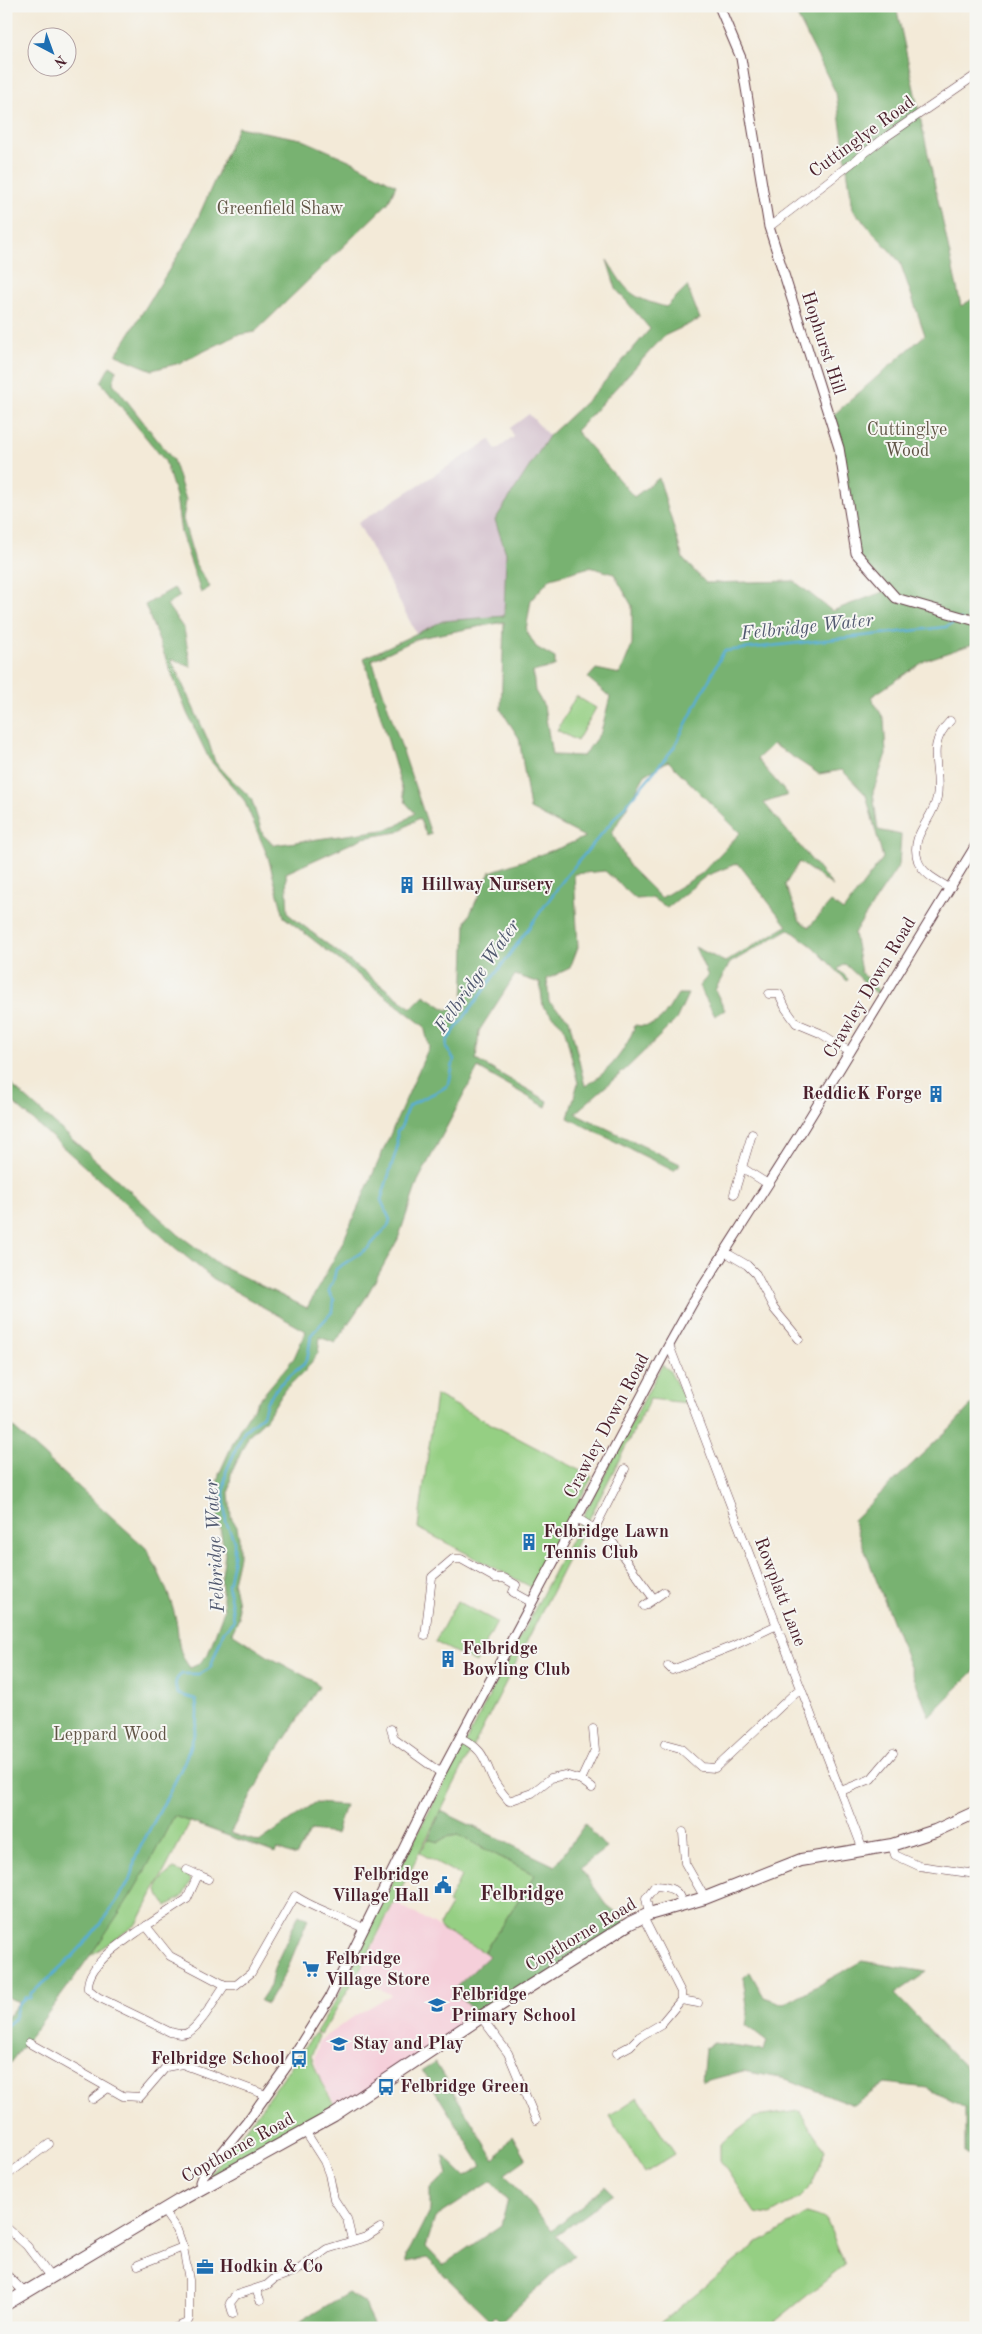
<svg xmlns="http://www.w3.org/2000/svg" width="982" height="2334" font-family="'Old Standard TT',serif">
  <rect width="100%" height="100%" fill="#f6f6f2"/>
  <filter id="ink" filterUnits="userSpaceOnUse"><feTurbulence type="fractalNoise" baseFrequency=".02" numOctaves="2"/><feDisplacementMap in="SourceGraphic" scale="10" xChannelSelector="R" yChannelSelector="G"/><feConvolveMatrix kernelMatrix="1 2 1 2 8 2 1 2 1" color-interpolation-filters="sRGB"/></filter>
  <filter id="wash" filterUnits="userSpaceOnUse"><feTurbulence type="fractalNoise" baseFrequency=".0096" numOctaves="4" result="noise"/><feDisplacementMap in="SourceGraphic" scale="20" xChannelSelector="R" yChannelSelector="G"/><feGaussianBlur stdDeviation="1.12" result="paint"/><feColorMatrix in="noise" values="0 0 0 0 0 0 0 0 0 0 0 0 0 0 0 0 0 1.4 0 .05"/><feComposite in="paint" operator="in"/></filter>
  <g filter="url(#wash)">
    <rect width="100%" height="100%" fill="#f3ead8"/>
    <path fill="#f5cfda" d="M395 1902 536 1983 340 2111 320 2079 314 2058 320 2040 356 2015 391 1995 358 1977Z"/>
    <path fill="#d1bdcb" d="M529 414 549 436 495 520 506 553 504 616 443 621 416 633 358 523 490 440 496 450 514 437 510 428Z"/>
    <g fill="#95cf83" stroke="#707757">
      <path d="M576 696 596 708 577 741 557 730Z"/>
      <path d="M662 1365 669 1370 687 1403 650 1399 356 1977 321 2034 316 2032 338 1997 357 1956 356 1952Z"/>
      <path d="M436 1395 592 1477 533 1588 418 1528Z"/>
      <path d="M457 1601 497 1622 476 1663 435 1642Z"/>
      <path d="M174 1816 190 1822 137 1924 90 1956 134 1889Z"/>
      <path d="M458 1835 535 1875 484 1952 441 1929 440 1924 451 1905 448 1903 461 1876 420 1853 428 1839 438 1842 446 1837Z"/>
      <path d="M174 1869 188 1875 191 1881 183 1896 167 1906C152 1890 157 1880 174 1869Z"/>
      <path d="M315 2033 319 2036 311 2056 321 2082 335 2106 328 2109 329 2112 212 2176 210 2173 251 2122Z"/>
      <path d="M638 2097 675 2154 645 2173 609 2116Z"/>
      <path d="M799 2111 825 2150 812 2185 799 2198 770 2215 755 2213 720 2160V2144L756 2117Z"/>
      <path d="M806 2213 826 2219 845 2265 767 2328H654L760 2241 780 2231Z"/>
    </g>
    <g fill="#78b271" stroke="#61684e" fill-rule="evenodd">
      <path d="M792 6H896L961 306 976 297V643L926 660 871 697 884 719 886 754 873 792 878 830 901 835 899 865 854 933 861 972 879 991 877 994 845 964 838 969 848 979 847 981 812 946 789 929 730 963 715 990 725 1010 715 1016 699 986 708 976 695 947 725 962 787 926 738 863 706 876 667 908 652 898 636 899 605 871 574 874 578 947 570 968 547 979 549 1002 569 1019 585 1086C608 1073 627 1050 635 1025 660 1030 666 1012 678 994H688L676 1020 627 1068 575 1113 680 1164 674 1171 568 1118 578 1083 564 1027 543 1007 540 983 515 975 479 1031 476 1060 548 1101 546 1107 478 1068 418 1181 398 1239 365 1299 335 1343 320 1337 318 1353 305 1371 285 1389 266 1419 249 1435 231 1474 229 1493 231 1517 237 1527 239 1538V1556L233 1582 237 1598 239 1618 232 1633 269 1657 314 1681 319 1687 275 1754 230 1833 259 1842 315 1803 345 1805 336 1834 311 1831 296 1856 277 1849 275 1853 174 1816C161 1841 148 1866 134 1890 95 1952 51 2010 6 2068V2019L19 2002 6 1997V1421L146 1548C158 1570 169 1592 175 1616 181 1639 174 1646 190 1668L199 1664 208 1654 224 1610 221 1580 225 1554 214 1498 219 1474 239 1430 258 1401 294 1358 306 1331 215 1280 173 1246 6 1096V1080L179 1235 221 1266 307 1308 341 1246 429 1047 424 1026 284 917 268 857 244 800 209 759 187 713 145 605 174 588 180 596 167 605 184 629 191 667 171 659 208 740 215 762 228 776 251 798 263 835 274 845 383 830 397 826 415 813 406 803 364 658 443 621 504 616 506 553 495 520 549 436 592 396 650 329 616 289 607 260C627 292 629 297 666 307L687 286 700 319 664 336 576 431 634 497 659 478 683 559 706 583 794 581 832 611 888 590 856 553 830 418 925 335 900 262 853 210 836 93ZM590 567 614 574 632 606V645L620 674 596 669 588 678 610 697 601 732 583 756 552 755 544 706 535 691 533 672 555 666V658L536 647 526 630 531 600 551 578ZM504 622 501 710 519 738 530 809 585 837 562 847 490 872 466 922 463 1001 447 1010 424 995 411 1008 288 914 286 873 363 838 398 832 419 818 427 836 431 834 372 660 419 638ZM773 744 819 774 842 770 866 795 883 858 843 911 831 902 809 927 800 921 785 885 799 862 833 886 764 803 788 795 757 759ZM668 761 740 833 701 874 661 898 629 866 612 833 645 775Z"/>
      <path d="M238 127 301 139 351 161 396 185 388 203 255 332 237 335 180 363 152 370 116 355 190 236Z"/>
      <path d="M110 366 116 370 113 383 173 460 186 500 183 519 196 565 210 587 201 593 181 533 176 496 165 461 101 382Z"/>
      <path d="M976 1400V1669L929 1716 853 1520 951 1427Z"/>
      <path d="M441 1811 555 1866 585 1824 606 1848 580 1868 607 1905 630 1923 481 2017 452 1991 489 1956 484 1952 535 1875 458 1835 446 1837 438 1842 428 1839Z"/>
      <path d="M299 1914 308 1919 286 1972 267 2004 260 2001 270 1986 274 1968Z"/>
      <path d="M862 1961 927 1972 895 1994 976 2079V2157L965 2153V2108L927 2088 885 2083 854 2105 786 2079 743 2071 702 2082 705 2048 714 2043 764 2051 767 2041 746 2025 748 2013 743 1977 750 1972 764 1997 784 2004Z"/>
      <path d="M435 2062 495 2160 512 2135 526 2159 505 2174 552 2230 605 2186 613 2194 556 2236 574 2255 501 2322 495 2316 491 2321 427 2258 407 2262V2255L430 2210V2188L448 2175 443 2155 465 2176 482 2166 422 2070ZM492 2181 508 2200 501 2225 443 2265 426 2247 435 2218Z"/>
      <path d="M348 2293 364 2302 367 2312 375 2328H289Z"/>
    </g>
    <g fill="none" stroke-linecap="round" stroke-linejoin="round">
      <g stroke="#59aed5" stroke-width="2.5">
        <path d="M968 616 976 612"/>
        <path d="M6 2026 14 2019 18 2005 26 1998H30L31 1993C62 1970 88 1942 110 1910 115 1904 130 1881 132 1875 135 1868 133 1863 136 1856 152 1820 209 1737 195 1699L178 1694C174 1686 174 1679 182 1674H200L210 1668 224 1631 234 1620 228 1585 234 1556V1540L226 1522 224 1493 226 1472 244 1431 263 1415 267 1401 280 1384 304 1364 308 1356 311 1335 333 1311 334 1300 329 1292V1288L333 1282 336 1269 368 1248 388 1226 390 1220 381 1200 397 1148V1132C405 1125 403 1115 408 1108 415 1099 439 1094 449 1084L454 1059 446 1048 447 1041 567 875 673 749 724 651 946 627 961 619"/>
      </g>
    </g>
  </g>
  <g filter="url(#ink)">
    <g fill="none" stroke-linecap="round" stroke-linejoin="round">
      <g stroke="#633d45" stroke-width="9">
        <g id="minor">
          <path d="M769 227 883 139 976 75"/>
          <path d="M949 888C938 881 923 874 918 861 909 834 933 821 937 797 942 767 924 748 950 721"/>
          <path d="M769 994H779L786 1009 796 1023 820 1033 850 1052"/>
          <path d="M741 1167 768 1184"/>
          <path d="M734 1194 752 1134"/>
          <path d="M725 1252 747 1265 756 1274 774 1309 799 1339"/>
          <path d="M669 1345 863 1850"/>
          <path d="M577 1518 604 1535 614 1544 654 1599"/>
          <path d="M595 1528 625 1469"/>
          <path d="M644 1606 664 1592"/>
          <path d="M425 1636 432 1577 453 1559H461L495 1578H504L516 1585 513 1592 531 1602"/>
          <path d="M668 1666 672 1670 733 1646 777 1625"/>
          <path d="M391 1729 394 1739 441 1773"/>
          <path d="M461 1738C486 1751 483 1759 494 1781 498 1788 504 1795 509 1801L532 1793 551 1778 565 1775 581 1780 592 1788"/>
          <path d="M665 1744 680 1748 701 1767 715 1768 796 1692 801 1691"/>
          <path d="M581 1780 595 1750 593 1729"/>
          <path d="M841 1791 871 1779 893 1753"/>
          <path d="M683 1832 685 1863 705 1898"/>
          <path d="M892 1845 895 1855 919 1866 976 1874"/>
          <path d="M187 1870 198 1875"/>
          <path d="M208 1879 198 1875 187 1899 146 1926 170 1956 225 1985H236L251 1973 295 1896C316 1910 340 1916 363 1928"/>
          <path d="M649 1914 646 1898 655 1886C670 1887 679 1889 682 1904"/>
          <path d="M146 1926C127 1940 86 1963 88 1989L98 1997 170 2032C176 2033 183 2036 189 2032 202 2024 216 1997 225 1985"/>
          <path d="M681 2000 698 2003"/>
          <path d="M481 2017 508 2053 536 2120"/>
          <path d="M29 2043 123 2096 140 2097 166 2067 182 2064 266 2095"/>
          <path d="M617 2053 630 2046 639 2037 661 2024 681 2000V1992L643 1917"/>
          <path d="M93 2099 108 2088"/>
          <path d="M305 2131 324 2161 329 2174 334 2199 347 2219 352 2240"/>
          <path d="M6 2176 49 2144"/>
          <path d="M163 2210 177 2230 183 2247 189 2280V2319L187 2323 175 2328"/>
          <path d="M6 2227 27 2246 51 2278"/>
          <path d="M138 2265 183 2247"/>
          <path d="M6 2274 25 2293"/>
          <path d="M256 2289 260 2300"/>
          <path d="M233 2314 230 2303 236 2295 267 2285 274 2279 298 2270 327 2249 366 2237 380 2228"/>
        </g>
      </g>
      <g stroke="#633d45" stroke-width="11">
        <g id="tertiary">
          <path d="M719 6 741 58 769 227 839 448 856 553 896 598 976 621"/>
          <path d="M203 2188 200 2182 202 2177 247 2122 289 2063 330 1997 441 1773 669 1345 693 1302 801 1132 976 845"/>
        </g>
      </g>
      <g stroke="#633d45" stroke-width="14">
        <path id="trunk" d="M6 2304 182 2199 334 2115 481 2017 630 1923 649 1914 705 1898 801 1860 892 1845 935 1831 976 1812"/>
      </g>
      <use href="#minor" stroke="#fff" stroke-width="8"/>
      <use href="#tertiary" stroke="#fff" stroke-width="9"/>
      <use href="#trunk" stroke="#fff" stroke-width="12"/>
    </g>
  </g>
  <defs>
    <g id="building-bare" transform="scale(1.35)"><path d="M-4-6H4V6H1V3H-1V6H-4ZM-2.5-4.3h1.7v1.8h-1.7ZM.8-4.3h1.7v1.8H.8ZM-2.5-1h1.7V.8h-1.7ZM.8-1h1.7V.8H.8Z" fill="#1f6fb2" stroke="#f6f6f2" stroke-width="2.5" paint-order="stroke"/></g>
    <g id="civic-bare" transform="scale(1.35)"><path d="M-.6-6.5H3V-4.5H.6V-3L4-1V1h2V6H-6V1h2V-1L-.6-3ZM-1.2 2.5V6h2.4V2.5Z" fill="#1f6fb2" stroke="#f6f6f2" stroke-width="2.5" paint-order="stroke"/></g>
    <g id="supermarket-bare" transform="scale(1.35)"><path d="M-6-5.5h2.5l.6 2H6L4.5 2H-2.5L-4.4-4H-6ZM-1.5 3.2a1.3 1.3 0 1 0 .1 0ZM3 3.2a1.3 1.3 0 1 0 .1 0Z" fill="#1f6fb2" stroke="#f6f6f2" stroke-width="2.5" paint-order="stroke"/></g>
    <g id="school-bare" transform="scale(1.35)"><path d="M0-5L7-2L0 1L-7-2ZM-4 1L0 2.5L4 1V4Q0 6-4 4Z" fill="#1f6fb2" stroke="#f6f6f2" stroke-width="2.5" paint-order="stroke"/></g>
    <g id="bus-bare" transform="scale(1.35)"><path d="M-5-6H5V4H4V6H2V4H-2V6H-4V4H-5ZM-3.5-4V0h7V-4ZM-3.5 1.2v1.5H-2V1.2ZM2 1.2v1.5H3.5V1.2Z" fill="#1f6fb2" stroke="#f6f6f2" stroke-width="2.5" paint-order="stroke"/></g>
    <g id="office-bare" transform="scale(1.35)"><path d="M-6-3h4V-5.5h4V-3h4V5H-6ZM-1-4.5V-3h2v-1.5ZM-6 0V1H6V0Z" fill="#1f6fb2" stroke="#f6f6f2" stroke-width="2.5" paint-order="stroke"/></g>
  </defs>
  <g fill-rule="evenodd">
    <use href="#building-bare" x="407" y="885"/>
    <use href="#building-bare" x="936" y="1094"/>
    <use href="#building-bare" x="529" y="1542"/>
    <use href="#building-bare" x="448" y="1659"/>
    <use href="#civic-bare" x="443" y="1885"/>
    <use href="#supermarket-bare" x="311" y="1969"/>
    <use href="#school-bare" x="437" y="2005"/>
    <use href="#school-bare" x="339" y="2044"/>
    <use href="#bus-bare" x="299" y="2059"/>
    <use href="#bus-bare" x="386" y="2087"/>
    <use href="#office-bare" x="205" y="2267"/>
  </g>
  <g text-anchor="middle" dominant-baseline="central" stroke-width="4" stroke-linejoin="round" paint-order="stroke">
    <g font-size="18" fill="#4a1f2b" stroke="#f6f6f2">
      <text transform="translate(862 137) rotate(-36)">Cuttinglye Road</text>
      <text transform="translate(823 343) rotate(72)">Hophurst Hill</text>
      <text transform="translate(870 988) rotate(-59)">Crawley Down Road</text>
      <text transform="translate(607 1426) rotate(-62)">Crawley Down Road</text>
      <text transform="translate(780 1592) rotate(69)">Rowplatt Lane</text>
      <text transform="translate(581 1935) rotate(-31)">Copthorne Road</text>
      <text transform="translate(238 2148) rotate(-29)">Copthorne Road</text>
    </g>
    <g font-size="18" fill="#605445" stroke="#f6f6f2">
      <text x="280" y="209">Greenfield Shaw</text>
      <text x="907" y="430">Cuttinglye<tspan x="907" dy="21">Wood</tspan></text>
      <text x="110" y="1735">Leppard Wood</text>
    </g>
    <g font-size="18" font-weight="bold" fill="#4a1f2b" stroke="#f6f6f2" text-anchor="start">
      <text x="421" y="885">Hillway Nursery</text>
      <text x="922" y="1094" text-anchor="end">ReddicK Forge</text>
      <text x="543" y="1532">Felbridge Lawn<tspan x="543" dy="21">Tennis Club</tspan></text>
      <text x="462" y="1649">Felbridge<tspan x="462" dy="21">Bowling Club</tspan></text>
      <text x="429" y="1875" text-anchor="end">Felbridge<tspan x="429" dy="21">Village Hall</tspan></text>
      <text x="325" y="1959">Felbridge<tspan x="325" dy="21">Village Store</tspan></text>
      <text x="451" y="1995">Felbridge<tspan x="451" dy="21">Primary School</tspan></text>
      <text x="353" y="2044">Stay and Play</text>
      <text x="285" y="2059" text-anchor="end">Felbridge School</text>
      <text x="400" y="2087">Felbridge Green</text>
      <text x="219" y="2267">Hodkin &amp; Co</text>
    </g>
    <g font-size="19" font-style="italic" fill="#50586f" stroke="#f6f6f2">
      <text transform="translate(807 628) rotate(-6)">Felbridge Water</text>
      <text transform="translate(478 977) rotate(-55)">Felbridge Water</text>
      <text transform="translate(216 1546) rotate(-93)">Felbridge Water</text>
    </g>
    <g font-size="20" font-weight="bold" fill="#4a1f2b" stroke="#f6f6f2">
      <text x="522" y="1895">Felbridge</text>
    </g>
  </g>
  <rect width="982" height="2334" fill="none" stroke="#f6f6f2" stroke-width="25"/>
  <g transform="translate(52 52) rotate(139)"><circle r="24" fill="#f6f6f2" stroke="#b1a0a2"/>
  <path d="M0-4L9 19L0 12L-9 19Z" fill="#1f6fb2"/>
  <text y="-8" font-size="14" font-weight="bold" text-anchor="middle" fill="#4a1f2b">N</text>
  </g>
</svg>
